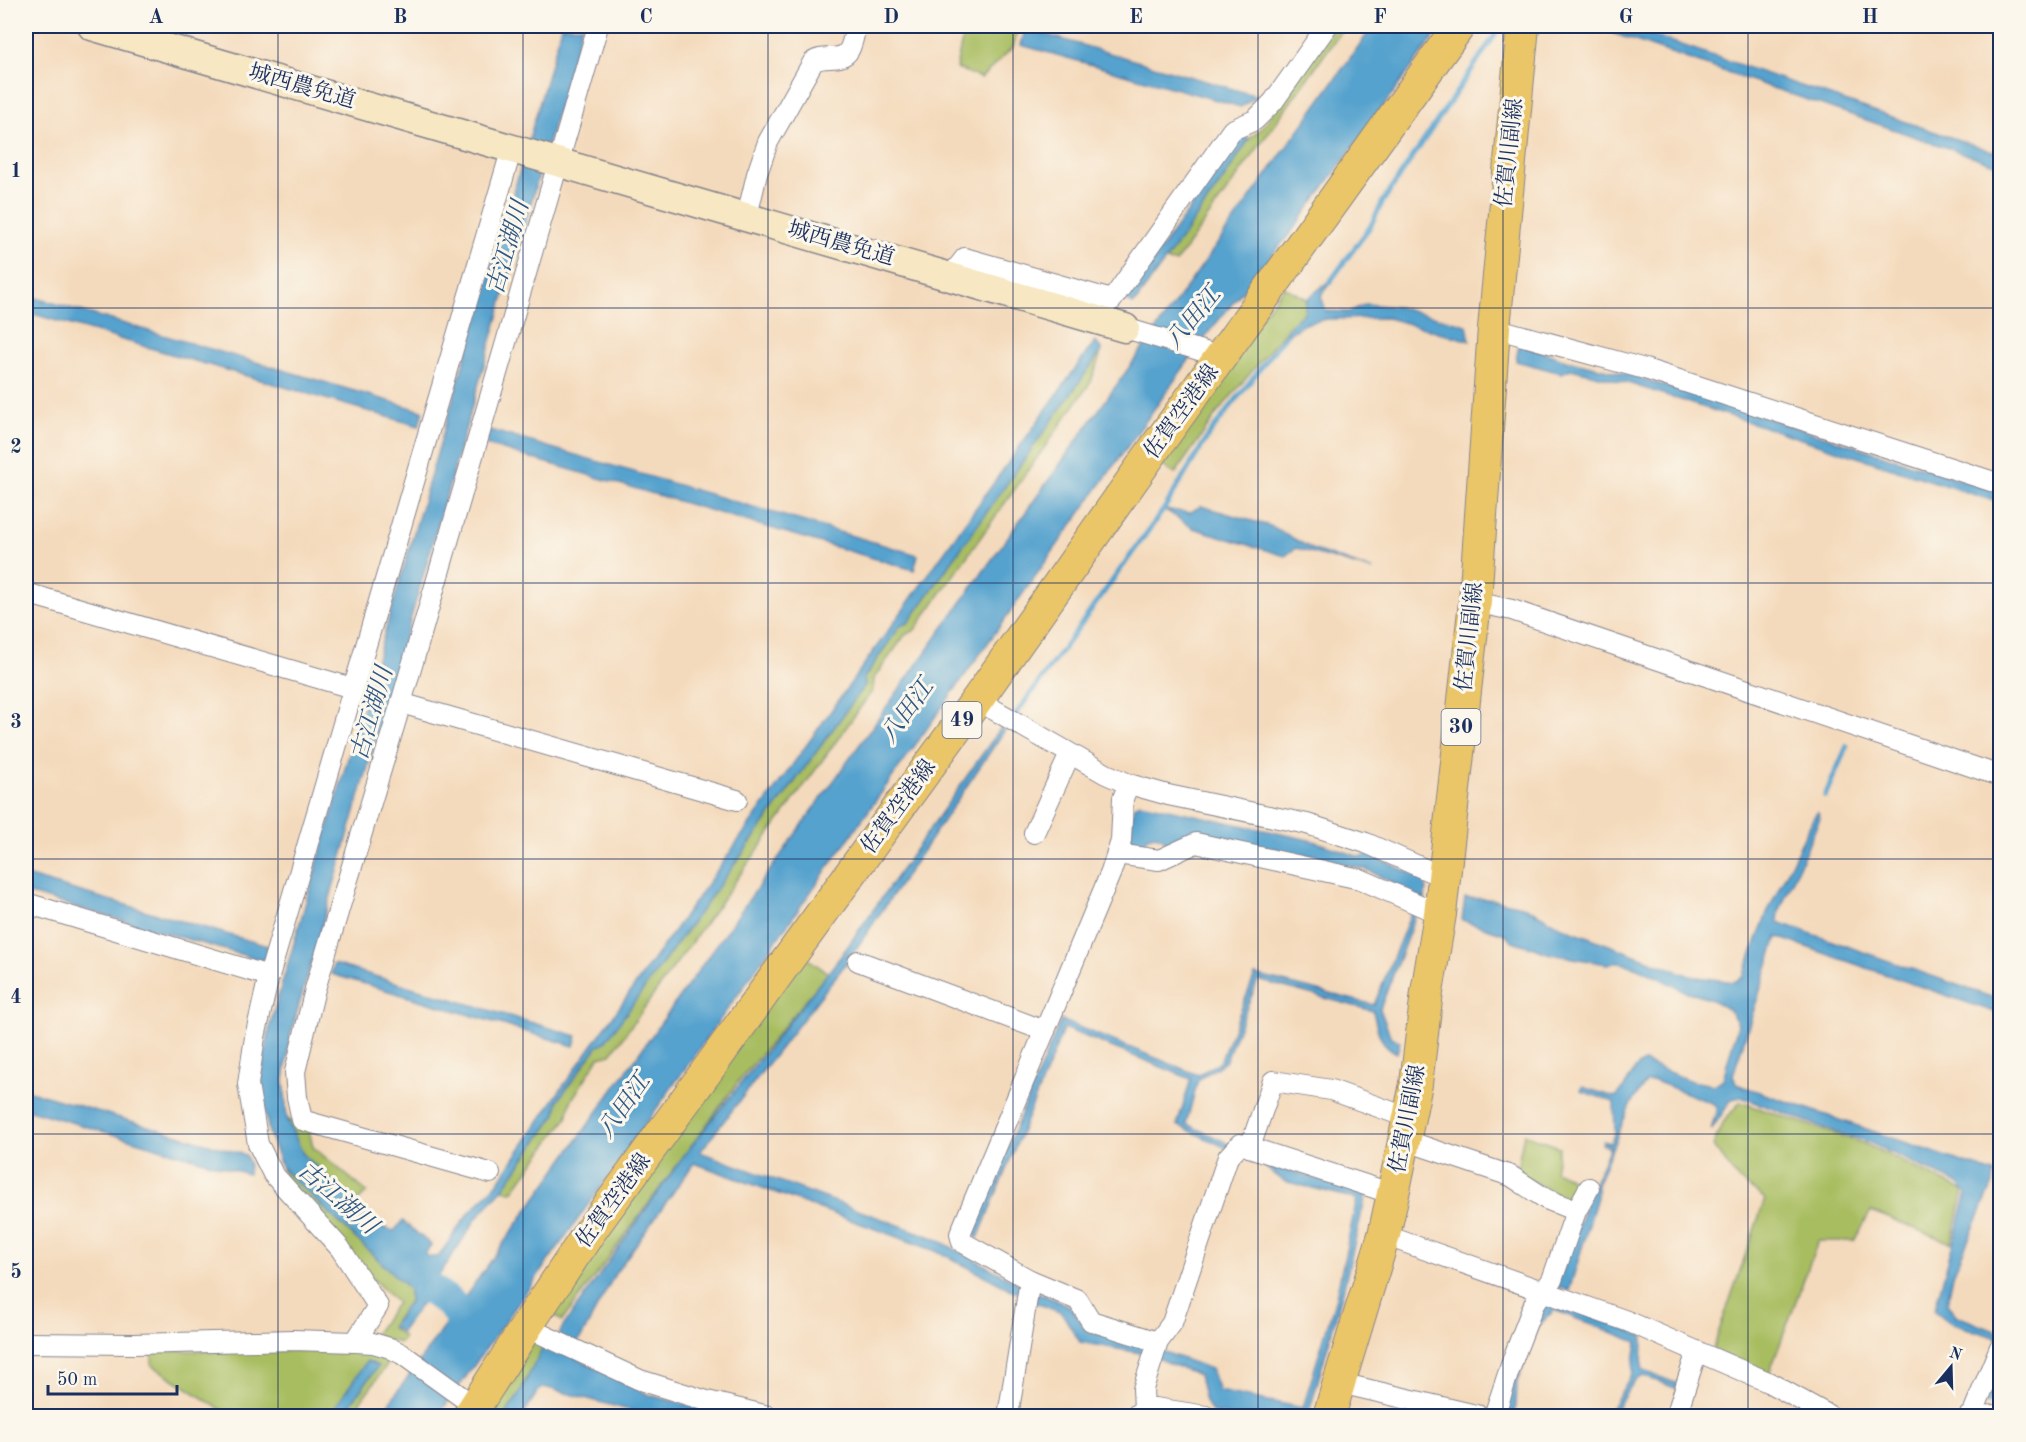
<svg xmlns="http://www.w3.org/2000/svg" width="2026" height="1442" font-family="'Old Standard TT','Noto Serif JP',serif">
  <rect width="100%" height="100%" fill="#fbf7ec"/>
  <filter id="ink" filterUnits="userSpaceOnUse"><feTurbulence type="fractalNoise" baseFrequency=".0167" numOctaves="2"/><feDisplacementMap in="SourceGraphic" scale="12" xChannelSelector="R" yChannelSelector="G"/><feConvolveMatrix kernelMatrix="1 2 1 2 8 2 1 2 1" color-interpolation-filters="sRGB"/></filter>
  <filter id="wash" filterUnits="userSpaceOnUse"><feTurbulence type="fractalNoise" baseFrequency=".008" numOctaves="4" result="noise"/><feDisplacementMap in="SourceGraphic" scale="24" xChannelSelector="R" yChannelSelector="G"/><feGaussianBlur stdDeviation="1.35" result="paint"/><feColorMatrix in="noise" values="0 0 0 0 0 0 0 0 0 0 0 0 0 0 0 0 0 1.4 0 .05"/><feComposite in="paint" operator="in"/></filter>
  <g filter="url(#wash)">
    <rect width="100%" height="100%" fill="#f4dabc"/>
    <g fill="#a8bd61" stroke="#627660" stroke-width="1.5">
      <path d="M965 26H1019L1013 47 981 78 956 68Z"/>
      <path d="M1335 26H1345L1176 262 1165 261 1227 174 1249 139 1262 128Z"/>
      <path d="M1284 287 1307 299 1304 313 1287 329 1218 412 1175 474 1152 459Z"/>
      <path d="M1102 350 1091 382 914 631 905 635 874 678 873 690 611 1054 599 1057 571 1101 567 1118 512 1192 502 1190 556 1114 558 1100 597 1047 606 1041 865 685 864 678 900 625 908 623Z"/>
      <path d="M801 954 828 973 738 1082 562 1321 548 1311Z"/>
      <path d="M1740 1102 1865 1144 1964 1191 1951 1243 1871 1211 1854 1241H1818L1769 1374 1712 1351 1765 1199 1738 1179 1713 1146 1722 1124Z"/>
      <path d="M287 1119 309 1130 313 1147 367 1192 356 1203 303 1154Z"/>
      <path d="M1524 1134 1559 1147 1555 1171 1584 1185 1576 1204 1516 1173Z"/>
      <path d="M282 1168 409 1289V1301L391 1327 404 1337 400 1343 373 1336 397 1303 354 1260 283 1175Z"/>
      <path d="M531 1343H555L527 1377 517 1398 504 1416H489L503 1399Z"/>
      <path d="M357 1350 383 1354 389 1362 350 1416H342L378 1366 367 1361 329 1416H230L152 1365V1351Z"/>
    </g>
    <g fill="#55a2ce" stroke="#386896" stroke-width="1.5">
      <path d="M562 26H582L291 1033 284 1080 287 1119 303 1154 381 1227 394 1231 403 1221 431 1245 425 1254 430 1257H438L468 1214 497 1184 556 1096 1095 341 1102 350 908 623 900 626 864 678 865 685 606 1041 597 1047 558 1100 556 1114 502 1190 478 1216 438 1277 459 1292 443 1315 423 1301 401 1332 392 1326 409 1302V1289L282 1168 269 1133 261 1088 263 1061 270 1025Z"/>
      <path d="M1026 26H1038L1037 32 1257 96 1241 107 1021 45Z"/>
      <path d="M1373 26H1442L1292 231 1209 332 438 1416H380Z"/>
      <path d="M1592 26H1626L2000 154V166Z"/>
      <path d="M1242 136 1249 139 1227 174 1134 304 1124 300Z"/>
      <path d="M1333 278 1321 296 1326 311 1349 312 1366 304 1398 307 1467 325 1470 341 1388 318 1326 319 1304 324 1282 338 1287 328 1304 313 1307 299Z"/>
      <path d="M26 295 423 411 419 426 26 312Z"/>
      <path d="M1519 344 1566 360 1634 376 2000 492V503L1631 384 1571 369 1561 373 1516 361Z"/>
      <path d="M490 430 918 555 914 570 486 445Z"/>
      <path d="M1201 506 1273 527 1312 549 1372 570 1296 548 1285 556 1193 528 1164 509 1189 513Z"/>
      <path d="M1002 726 1005 730 847 962 700 1152 934 1238 1020 1284 1017 1293 941 1253 694 1163 615 1274 581 1338 574 1345 570 1355 649 1395 731 1416H651L544 1387 539 1390 522 1416H504L517 1398 542 1349 556 1343 562 1328 685 1154 841 956Z"/>
      <path d="M1140 803 1314 841 1360 857 1368 854 1408 872 1426 883 1425 900 1368 870 1197 831 1178 839 1169 847 1163 838 1155 835 1148 837 1141 850 1129 846 1133 807Z"/>
      <path d="M1818 812 1820 818 1779 912 1778 922 2000 1000V1014L1777 937 1733 1075 1736 1084 1994 1173 1993 1184 1953 1275 1947 1304 1957 1316 2000 1333 1998 1338 1953 1324 1934 1311 1967 1193 1959 1184 1866 1141 1838 1133 1741 1097 1732 1099 1711 1130 1717 1108 1714 1104 1655 1081 1646 1082 1630 1105 1597 1185V1197L1569 1291 1556 1286 1593 1185 1610 1147 1602 1144 1603 1141 1610 1143 1615 1133 1614 1102 1581 1091 1582 1087 1615 1097C1629 1088 1630 1068 1644 1062L1691 1081 1714 1085 1723 1079 1738 1024C1735 1019 1732 1013 1727 1009 1714 999 1700 996 1685 991 1665 983 1628 957 1607 964L1551 954 1510 940 1505 934 1462 920 1465 898 1491 899 1526 907 1562 927 1690 976 1734 982 1743 977 1767 913 1815 815Z"/>
      <path d="M26 876 268 946 264 961 26 893Z"/>
      <path d="M1412 911 1416 914 1380 1009 1391 1038 1400 1041 1397 1053C1378 1043 1378 1031 1373 1011L1258 980 1225 1062 1198 1080 1186 1124 1230 1144 1227 1148 1177 1125 1191 1079 1064 1028 978 1238 971 1234 1061 1020 1198 1075 1220 1062 1255 975 1374 1005Z"/>
      <path d="M334 964 577 1036 574 1046 331 974Z"/>
      <path d="M26 1090 246 1155 249 1164 248 1174 26 1109Z"/>
      <path d="M1239 1154 1366 1195 1341 1299 1308 1416H1233L1213 1413 1205 1402 1199 1375 1146 1354 1080 1342 1062 1313 1034 1302 1037 1292 1070 1306 1088 1332 1137 1342 1211 1369 1219 1391 1303 1408 1336 1297 1357 1199 1284 1181 1258 1162Z"/>
      <path d="M1552 1301 1643 1336 1642 1370 1680 1385 1678 1389 1643 1376 1635 1380 1612 1415 1596 1416 1610 1411 1632 1374 1637 1342 1554 1310 1537 1328 1517 1382 1516 1406 1513 1416H1503C1510 1394 1532 1308 1552 1301Z"/>
      <path d="M367 1361 378 1366 342 1416H329Z"/>
    </g>
    <g fill="none" stroke-linecap="round" stroke-linejoin="round">
      <g stroke="#55a2ce" stroke-width="5">
        <path d="M1329 283 1370 227 1383 201 1495 35"/>
        <path d="M1016 714 1164 509 1208 436 1286 335"/>
        <path d="M1825 796 1847 746"/>
        <path d="M1988 1402 2000 1375"/>
      </g>
      <path stroke="#55a2ce" stroke-width="32" d="M418 1275 426 1286 451 1304 456 1311 481 1328"/>
    </g>
  </g>
  <g filter="url(#ink)">
    <g fill="none" stroke-linecap="round" stroke-linejoin="round">
      <g stroke="#88848d" stroke-width="22">
        <g id="street">
          <path d="M747 216 757 174 768 142 813 62C823 54 842 63 849 50 853 43 854 33 856 26"/>
          <path d="M951 276 965 258 1112 300 1232 130 1255 120 1273 102 1327 26"/>
          <path d="M1125 328 1222 357"/>
          <path d="M1494 328 1645 369 2000 484"/>
          <path d="M26 593 352 688"/>
          <path d="M1475 602 1512 610 2000 776"/>
          <path d="M977 700 1106 774 1129 784 1168 795 1307 824 1366 843 1445 878"/>
          <path d="M401 703 737 800"/>
          <path d="M1034 833 1070 754"/>
          <path d="M1117 854 1159 860 1196 843 1360 879 1440 914"/>
          <path d="M26 903 269 976"/>
          <path d="M858 961 1045 1031"/>
          <path d="M1404 1140 1511 1176 1546 1199 1576 1211 1552 1280 1534 1304 1514 1356 1494 1416"/>
          <path d="M1250 1147 1273 1081 1331 1090 1409 1118"/>
          <path d="M490 1173 302 1120 297 1097 295 1072 315 989 401 703 598 26"/>
          <path d="M1576 1211 1589 1188"/>
          <path d="M1384 1235 1627 1321 1768 1382 1830 1416"/>
          <path d="M1030 1280 1078 1300 1091 1321 1158 1342 1172 1323 1228 1157 1240 1144 1393 1194"/>
          <path d="M526 1327 640 1380 707 1401 768 1416"/>
          <path d="M355 1342 378 1306 340 1248 273 1174 258 1144 248 1084 255 1037 269 976 512 148"/>
          <path d="M26 1343 134 1344 293 1340 355 1342 373 1343 390 1348 402 1354 477 1408"/>
          <path d="M1340 1383 1480 1416"/>
          <path d="M1144 1409 1143 1389 1158 1342"/>
          <path d="M1972 1415 2000 1347"/>
          <path d="M1008 1416 1030 1280 962 1242 960 1234 1111 872 1121 841 1123 798 1129 784"/>
          <path d="M1135 1416 1144 1409 1155 1408 1206 1416"/>
          <path d="M1676 1416 1697 1351"/>
          <path d="M1969 1416 2000 1415"/>
        </g>
      </g>
      <g stroke="#88848d" stroke-width="31">
        <path id="secondary" d="M92 26 1125 328"/>
      </g>
      <g stroke="#88848d" stroke-width="34">
        <g id="primary">
          <path d="M469 1416 526 1327 591 1230 977 700 1155 448 1459 26"/>
          <path d="M1329 1416 1384 1235 1393 1194 1416 1084 1427 992 1440 914 1475 602 1494 328 1523 26"/>
        </g>
      </g>
      <use href="#street" stroke="#fff" stroke-width="20"/>
      <use href="#secondary" stroke="#f7e8c3" stroke-width="28"/>
      <use href="#primary" stroke="#eac669" stroke-width="32"/>
    </g>
  </g>
  <path fill="none" stroke="#1b2f5e" stroke-width="1.5" stroke-opacity="0.55" d="M278 26V1416M523 26V1416M768 26V1416M1013 26V1416M1258 26V1416M1503 26V1416M1748 26V1416M26 308H2000M26 583H2000M26 859H2000M26 1134H2000"/>
  <g text-anchor="middle" dominant-baseline="central" stroke-width="6" stroke-linejoin="round" paint-order="stroke">
    <g fill="#fbf7ec" stroke="#5e6b89" stroke-width="1.5">
      <rect x="942.5" y="702" width="39" height="36" rx="4.5"/>
      <rect x="1441.5" y="709" width="39" height="36" rx="4.5"/>
    </g>
    <g font-size="21" font-weight="bold" fill="#1b2f5e">
      <text x="962" y="720">49</text>
      <text x="1461" y="727">30</text>
    </g>
    <g font-size="22" fill="#1b2f5e" stroke="#fbf7ec">
      <text transform="translate(302 87) rotate(16)">城西農免道</text>
      <text transform="translate(1510 153) rotate(-84)">佐賀川副線</text>
      <text transform="translate(841 244) rotate(16)">城西農免道</text>
      <text transform="translate(1182 412) rotate(-54)">佐賀空港線</text>
      <text transform="translate(1470 637) rotate(-84)">佐賀川副線</text>
      <text transform="translate(899 807) rotate(-54)">佐賀空港線</text>
      <text transform="translate(1408 1119) rotate(-79)">佐賀川副線</text>
      <text transform="translate(614 1201) rotate(-54)">佐賀空港線</text>
    </g>
    <g font-size="24" font-style="italic" fill="#2f5785" stroke="#fbf7ec">
      <text transform="translate(509 248) rotate(-74)">古江湖川</text>
      <text transform="translate(1194 319) rotate(-51)">八田江</text>
      <text transform="translate(908 712) rotate(-54)">八田江</text>
      <text transform="translate(373 714) rotate(-74)">古江湖川</text>
      <text transform="translate(625 1107) rotate(-55)">八田江</text>
      <text transform="translate(337 1199) rotate(41)">古江湖川</text>
    </g>
  </g>
  <rect width="2026" height="1442" fill="none" stroke="#fbf7ec" stroke-width="66"/>
  <g transform="translate(1951 1367) rotate(19)" stroke="#fbf7ec" stroke-width="4.5" paint-order="stroke">
  <path d="M0-4.5L10 22L0 15L-10 22Z" fill="#1b2f5e"/>
  <text y="-9" font-size="16" font-weight="bold" text-anchor="middle" fill="#1b2f5e">N</text>
  </g>
  <path d="M48 1385v9h129v-9" fill="none" stroke="#1b2f5e" stroke-width="3"/>
  <text x="57" y="1385" font-size="18" fill="#1b2f5e" stroke="#fbf7ec" stroke-width="4.5" paint-order="stroke">50 m</text>
  <rect x="33" y="33" width="1960" height="1376" fill="none" stroke="#1b2f5e" stroke-width="2"/>
  <g font-size="20" text-anchor="middle" font-weight="bold" fill="#1b2f5e">
    <text x="156" y="23">A</text>
    <text x="400" y="23">B</text>
    <text x="646" y="23">C</text>
    <text x="891" y="23">D</text>
    <text x="1136" y="23">E</text>
    <text x="1380" y="23">F</text>
    <text x="1626" y="23">G</text>
    <text x="1870" y="23">H</text>
    <text x="16" y="177">1</text>
    <text x="16" y="453">2</text>
    <text x="16" y="728">3</text>
    <text x="16" y="1003">4</text>
    <text x="16" y="1278">5</text>
  </g>
</svg>
